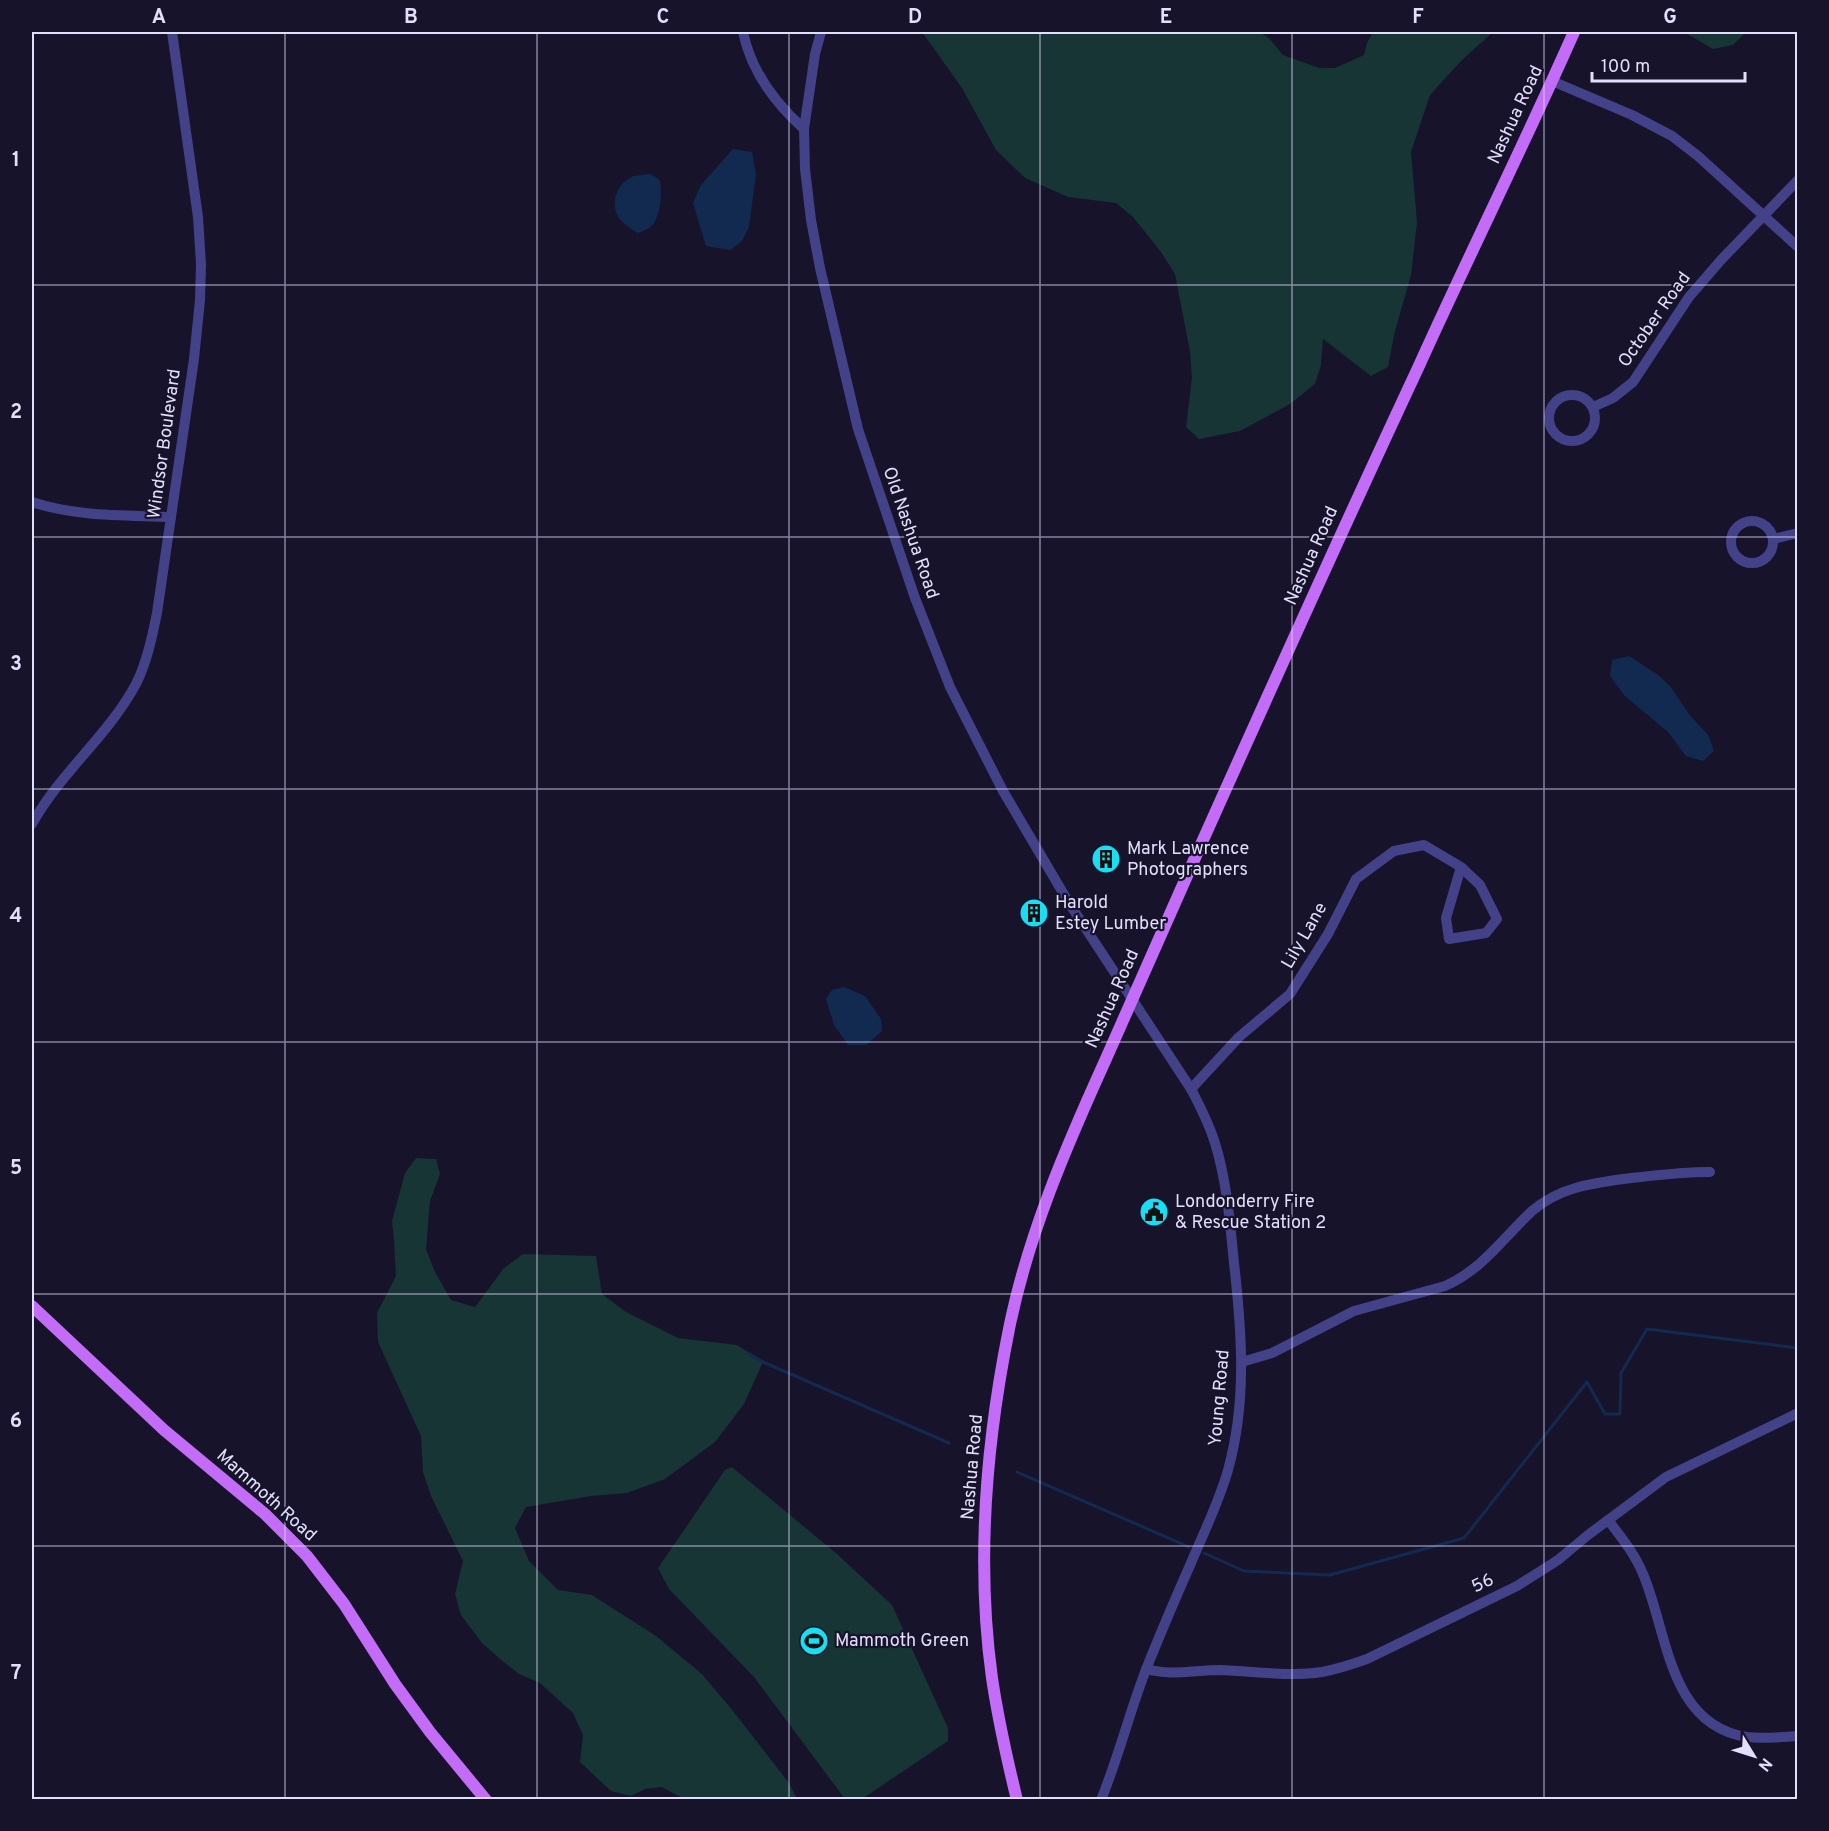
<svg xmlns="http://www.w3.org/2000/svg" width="1829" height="1831" font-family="Overpass,sans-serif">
  <rect width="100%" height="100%" fill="#17132b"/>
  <g fill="#163534">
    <path d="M922 32H1259L1269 38 1283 55 1319 68H1335L1364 55 1367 43 1373 32H1493L1461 61 1430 95 1411 152 1417 222 1411 275 1394 335 1388 367 1371 376 1323 339 1321 365 1315 384 1290 404 1240 431 1199 439 1186 427 1192 378 1190 352 1175 274 1161 252 1133 217 1116 203 1068 197 1025 178 996 150 962 88Z"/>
    <path d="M1684 32H1746L1733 45 1713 49Z"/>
    <path d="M416 1158 436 1159 440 1174 430 1201 426 1249 435 1272 451 1300 475 1307 504 1268 523 1254 596 1256 602 1294 626 1312 678 1338 737 1345 763 1362 744 1404 715 1442 665 1479 627 1493 591 1496 526 1507 515 1528 529 1561 558 1590 592 1595 656 1636 702 1674 733 1711 789 1783 797 1799H684L662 1787 645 1789 631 1796 611 1791 580 1762 583 1735 573 1713 540 1683 519 1674 500 1659 482 1643 461 1615 455 1594 463 1561 431 1496 423 1472 421 1436 378 1342 377 1313 396 1276 394 1240 392 1221 405 1173Z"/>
    <path d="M732 1467 837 1554 892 1605 948 1728V1741L862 1799H845L754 1677 669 1589 658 1568 725 1470Z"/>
  </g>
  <g fill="#122a50">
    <path d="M733 149 752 152 756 174 749 227 742 241 730 250 706 246 693 203 701 185Z"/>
    <path d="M650 174 660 180C662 192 661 212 654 223 650 229 644 231 637 233 632 229 623 224 619 218 610 203 616 186 631 177 636 175 644 175 650 174Z"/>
    <path d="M1629 656 1658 675 1670 686 1689 714 1708 735 1714 751 1703 761 1686 756 1668 732 1625 696 1610 676 1612 660Z"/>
    <path d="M844 987 865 996 881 1019 882 1031 866 1045H848L834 1025 826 999 832 990Z"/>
  </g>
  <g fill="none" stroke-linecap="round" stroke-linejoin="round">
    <g stroke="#122a50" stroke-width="3">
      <path d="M748 1353 763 1362 949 1443"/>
      <path d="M1017 1472 1189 1547"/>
      <path d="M1204 1553 1244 1571 1330 1575 1464 1538 1587 1382 1605 1414H1620L1621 1373 1647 1329 1798 1348"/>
    </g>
    <g stroke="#434188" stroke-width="10">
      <path d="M743 32C751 71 775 103 804 129"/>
      <path d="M821 32 815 54 804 129 805 169 811 220 820 268 858 429 915 598 950 687 1003 791 1069 903 1191 1089C1200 1106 1209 1124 1215 1143 1227 1182 1230 1223 1234 1263 1242 1333 1247 1402 1228 1470 1219 1502 1204 1532 1191 1563 1176 1597 1161 1632 1147 1667 1130 1710 1119 1756 1101 1800"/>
      <path d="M1552 81 1632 115 1672 136 1698 156 1798 247"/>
      <circle cx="1572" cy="418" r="23"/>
      <path d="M1593 407 1613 398 1633 382 1689 297 1721 260 1798 180"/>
      <path d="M32 502C77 517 124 515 171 517"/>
      <circle cx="1752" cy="542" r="21"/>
      <path d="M1773 539 1798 533"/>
      <path d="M32 824C60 773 108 736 136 684 147 662 152 637 157 613L194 359 200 300 201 264 198 217 172 32"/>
      <path d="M1191 1089 1239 1037 1290 994 1328 934 1356 879 1394 851 1424 845 1461 867 1480 885 1497 919 1486 933 1449 939 1446 918 1461 867"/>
      <path d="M1242 1362 1272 1353 1354 1311 1445 1286C1482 1270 1503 1238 1532 1211 1561 1186 1595 1183 1631 1178 1658 1175 1683 1172 1710 1172"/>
      <path d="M1608 1520C1621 1537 1635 1554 1643 1574 1668 1632 1668 1725 1747 1737 1764 1739 1781 1737 1798 1736"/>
      <path d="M1146 1669C1171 1676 1195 1670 1220 1670 1254 1671 1289 1677 1322 1672 1338 1669 1353 1664 1367 1659L1517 1586 1558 1560 1588 1535 1666 1477 1798 1413"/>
    </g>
    <g stroke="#c26cf7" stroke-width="12">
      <path d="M32 1306 164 1430 265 1514 307 1556 344 1604 395 1684 430 1732 486 1800"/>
      <path d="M1017 1800C1007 1759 998 1719 992 1678 976 1563 986 1443 1009 1329 1028 1235 1066 1147 1105 1061 1132 1000 1159 939 1186 878 1262 708 1339 537 1418 368 1469 255 1524 145 1574 32"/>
    </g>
  </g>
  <path fill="none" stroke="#e2dffd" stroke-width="1.5" stroke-opacity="0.55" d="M285 32V1800M537 32V1800M789 32V1800M1040 32V1800M1292 32V1800M1544 32V1800M32 285H1798M32 537H1798M32 789H1798M32 1042H1798M32 1294H1798M32 1546H1798"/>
  <defs>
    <g id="building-disc" transform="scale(1.5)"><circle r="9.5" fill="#16def3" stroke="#17132b"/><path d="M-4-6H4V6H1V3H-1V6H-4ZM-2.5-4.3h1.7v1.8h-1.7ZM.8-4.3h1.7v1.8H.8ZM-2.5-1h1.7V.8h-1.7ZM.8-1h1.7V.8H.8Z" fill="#111"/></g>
    <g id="civic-disc" transform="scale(1.5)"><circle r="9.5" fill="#16def3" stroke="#17132b"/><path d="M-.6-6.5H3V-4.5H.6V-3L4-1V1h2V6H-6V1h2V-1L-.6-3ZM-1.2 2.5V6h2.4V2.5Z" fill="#111"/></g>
    <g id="stadium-disc" transform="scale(1.5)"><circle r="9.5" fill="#16def3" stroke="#17132b"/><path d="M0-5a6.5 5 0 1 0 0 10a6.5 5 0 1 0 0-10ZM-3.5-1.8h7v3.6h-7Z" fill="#111"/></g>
  </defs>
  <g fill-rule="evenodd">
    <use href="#building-disc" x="1106" y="859"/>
    <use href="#building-disc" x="1034" y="913"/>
    <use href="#civic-disc" x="1154" y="1212"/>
    <use href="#stadium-disc" x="814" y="1641"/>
  </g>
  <g text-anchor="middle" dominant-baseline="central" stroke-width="4.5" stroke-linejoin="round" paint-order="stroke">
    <g font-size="18" fill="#e2dffd" stroke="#17132b">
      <text transform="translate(1516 115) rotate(-65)">Nashua Road</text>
      <text transform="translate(1655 320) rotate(-55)">October Road</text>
      <text transform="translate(165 444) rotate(-82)">Windsor Boulevard</text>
      <text transform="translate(910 533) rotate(71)">Old Nashua Road</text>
      <text transform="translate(1312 556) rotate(-66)">Nashua Road</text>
      <text transform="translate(1305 936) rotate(-60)">Lily Lane</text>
      <text transform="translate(1113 999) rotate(-66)">Nashua Road</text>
      <text transform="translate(1220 1398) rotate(-85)">Young Road</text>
      <text transform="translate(973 1467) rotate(-85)">Nashua Road</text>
      <text transform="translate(266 1496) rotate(42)">Mammoth Road</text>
      <text transform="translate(1483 1584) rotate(-26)">56</text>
    </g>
    <g font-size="18" fill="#e2dffd" stroke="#17132b" text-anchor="start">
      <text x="1127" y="849">Mark Lawrence<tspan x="1127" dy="21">Photographers</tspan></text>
      <text x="1055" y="903">Harold<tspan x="1055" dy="21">Estey Lumber</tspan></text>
      <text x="1175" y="1202">Londonderry Fire<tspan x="1175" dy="21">&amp; Rescue Station 2</tspan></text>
      <text x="835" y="1641">Mammoth Green</text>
    </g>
  </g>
  <rect width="1829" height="1831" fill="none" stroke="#17132b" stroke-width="66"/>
  <g transform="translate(1754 1756) rotate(128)" stroke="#17132b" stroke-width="4.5" paint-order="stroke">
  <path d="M0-4.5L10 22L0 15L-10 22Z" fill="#e2dffd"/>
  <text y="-9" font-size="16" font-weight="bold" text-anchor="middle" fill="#e2dffd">N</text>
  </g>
  <path d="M1592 72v9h153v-9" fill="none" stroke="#e2dffd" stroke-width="3"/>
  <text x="1601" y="72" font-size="18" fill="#e2dffd" stroke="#17132b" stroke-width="4.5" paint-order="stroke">100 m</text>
  <rect x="33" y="33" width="1763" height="1765" fill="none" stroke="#e2dffd" stroke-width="2"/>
  <g font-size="20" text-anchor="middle" font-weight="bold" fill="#e2dffd">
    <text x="159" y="23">A</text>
    <text x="411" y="23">B</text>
    <text x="663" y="23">C</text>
    <text x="915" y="23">D</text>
    <text x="1166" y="23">E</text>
    <text x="1418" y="23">F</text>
    <text x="1670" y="23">G</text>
    <text x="16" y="166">1</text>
    <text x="16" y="418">2</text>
    <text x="16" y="670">3</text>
    <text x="16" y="922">4</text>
    <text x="16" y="1174">5</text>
    <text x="16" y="1427">6</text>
    <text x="16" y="1679">7</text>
  </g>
</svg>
